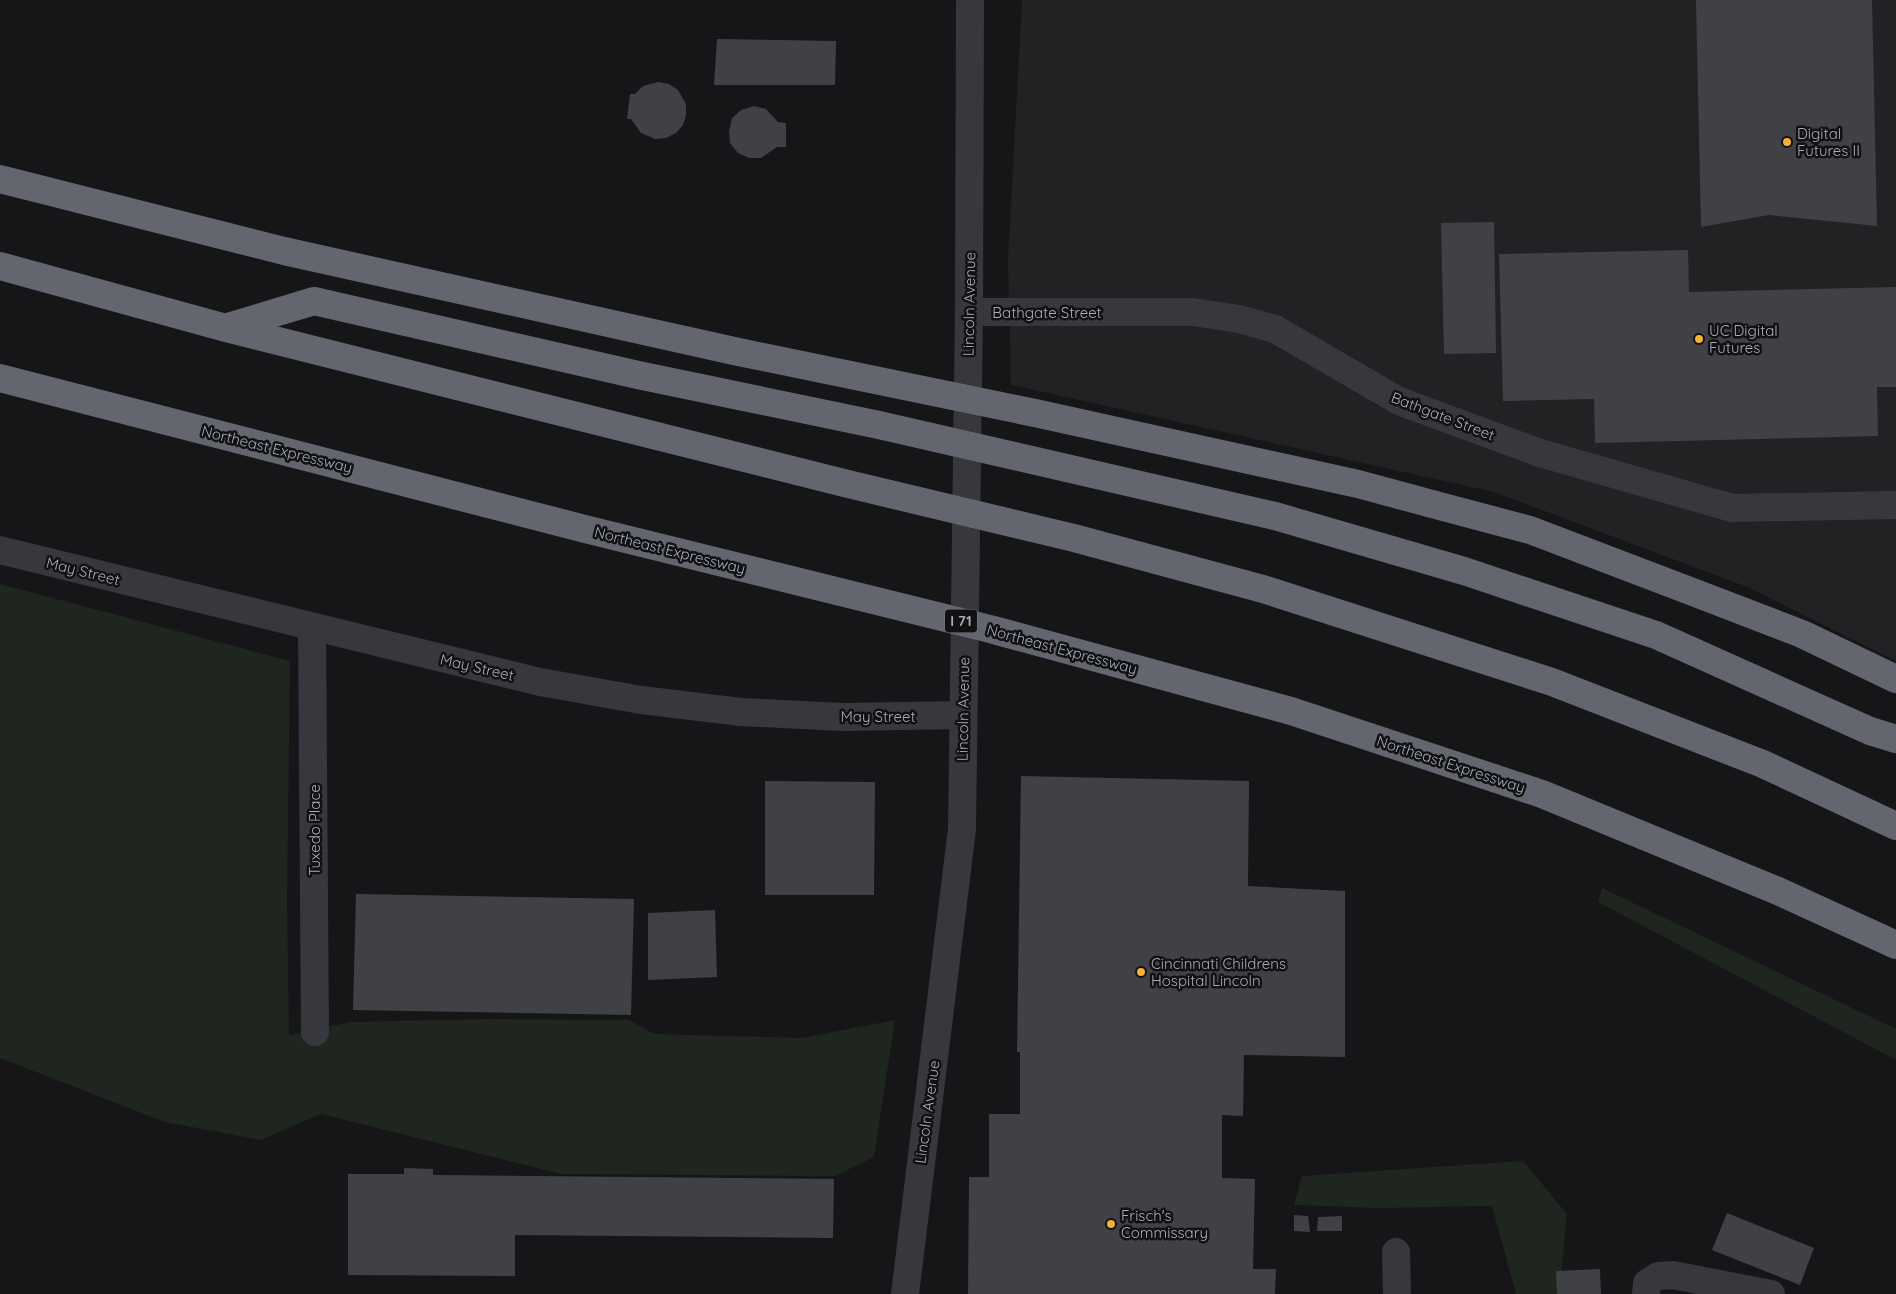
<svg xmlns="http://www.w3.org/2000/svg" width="1896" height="1294" font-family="Quicksand,sans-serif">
  <rect width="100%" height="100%" fill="#161618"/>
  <path fill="#222225" d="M1022 0H1896V661L1750 588 1494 492 1011 385 1008 260Z"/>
  <g fill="#1e261f">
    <path d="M0 584 290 661 287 900 289 1035 351 1022 490 1019 629 1020 654 1034 802 1038 895 1020 874 1157 835 1176 561 1174 321 1114 261 1140 165 1122 0 1058Z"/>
    <path d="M1602 888 1896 1029V1060L1598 902Z"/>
    <path d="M1523 1161 1567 1214 1559 1294H1516L1492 1206 1379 1208 1294 1205 1302 1176Z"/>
  </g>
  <g fill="#404145">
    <path d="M1696 0H1872L1877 226 1769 215 1701 227Z"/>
    <path d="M717 39 836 41 835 85H714Z"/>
    <path d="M658 82 669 84 678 90 686 104V115L683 125 676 133 666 138 655 139 641 133 631 119H627L630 94H635L643 86Z"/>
    <path d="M754 106 766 109 778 122 786 123V147H777L761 158H749L738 153 730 143 729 131 732 118 741 110Z"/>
    <path d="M1494 222 1496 353 1444 354 1441 223Z"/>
    <path d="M1688 250 1689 292 1896 287V387H1877L1878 436 1595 443 1594 399 1503 401 1499 254Z"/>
    <path d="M1021 776 1249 781 1248 886 1345 891V1057L1244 1055 1243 1116 1222 1115V1178L1255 1179 1253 1269H1276L1275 1294H968L969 1177H989V1114H1020V1052H1017Z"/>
    <path d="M765 781 875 782 874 895H765Z"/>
    <path d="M356 894 634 899 631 1015 353 1010Z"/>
    <path d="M715 910 717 977 648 980V913Z"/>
    <path d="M404 1168 433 1169V1175L834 1179 833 1238 515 1235V1276L348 1275V1174H404Z"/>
    <path d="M1727 1213 1814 1248 1800 1285 1712 1250Z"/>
    <path d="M1294 1215 1308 1216 1310 1232 1294 1231Z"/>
    <path d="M1342 1216V1231H1317L1318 1217Z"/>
    <path d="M1600 1269 1601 1294H1557L1556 1271Z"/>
  </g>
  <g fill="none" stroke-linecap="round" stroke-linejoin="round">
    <g stroke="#37383d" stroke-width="28">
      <path d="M969 312H1193L1239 319 1275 329 1399 401 1540 453 1732 508 1896 505"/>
      <path d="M0 550 540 682 641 700 741 712 843 717 963 715"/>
      <path d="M312 628 315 1032"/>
      <path d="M1396 1252 1397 1294"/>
      <path d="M905 1294 962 829 969 312 970 0"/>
      <path d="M1646 1294 1647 1283 1658 1276 1673 1275 1771 1294"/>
    </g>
    <g stroke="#63666e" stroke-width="28">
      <path d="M0 179 284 251 734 351 1035 413 1358 484 1447 508 1530 530 1698 594 1802 634 1896 679"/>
      <path d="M0 266 226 328 844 483 1074 538 1263 589 1552 682 1763 764 1896 826"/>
      <path d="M228 327 314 301 638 375 879 425 1275 516 1464 571 1656 635 1870 731 1896 739"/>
      <path d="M0 378 585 529 990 629 1291 711 1542 794 1778 891 1896 945"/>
    </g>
  </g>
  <g fill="#f2b134" stroke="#111113" stroke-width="2">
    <circle cx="1787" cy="142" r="5"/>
    <circle cx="1699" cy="339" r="5"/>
    <circle cx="1141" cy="972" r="5"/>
    <circle cx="1111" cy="1224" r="5"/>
  </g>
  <g text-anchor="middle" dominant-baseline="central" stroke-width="5" stroke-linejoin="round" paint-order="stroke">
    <rect fill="#111113" stroke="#7b7e86" stroke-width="1" x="945" y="609.5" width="32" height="23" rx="4"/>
    <g font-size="14" font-weight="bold" fill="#a8adb8">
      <text x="961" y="621">I 71</text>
    </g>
    <g font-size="15" fill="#a8adb8" stroke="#111113" text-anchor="start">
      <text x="1797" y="133">Digital<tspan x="1797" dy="17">Futures II</tspan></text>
      <text x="1709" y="330">UC Digital<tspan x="1709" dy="17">Futures</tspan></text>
      <text x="1151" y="963">Cincinnati Childrens<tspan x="1151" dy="17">Hospital Lincoln</tspan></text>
      <text x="1121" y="1215">Frisch's<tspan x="1121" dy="17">Commissary</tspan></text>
    </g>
    <g font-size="15" fill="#a8adb8" stroke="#111113">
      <text transform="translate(969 304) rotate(-89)">Lincoln Avenue</text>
      <text x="1047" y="312">Bathgate Street</text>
      <text transform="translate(1443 416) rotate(21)">Bathgate Street</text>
      <text transform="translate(277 449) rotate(14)">Northeast Expressway</text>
      <text transform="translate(670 550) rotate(14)">Northeast Expressway</text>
      <text transform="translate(83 571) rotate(14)">May Street</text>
      <text transform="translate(1062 649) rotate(15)">Northeast Expressway</text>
      <text transform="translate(477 667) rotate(13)">May Street</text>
      <text transform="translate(963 709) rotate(-89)">Lincoln Avenue</text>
      <text x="878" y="716">May Street</text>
      <text transform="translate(1451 764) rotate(18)">Northeast Expressway</text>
      <text transform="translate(314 830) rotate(-90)">Tuxedo Place</text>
      <text transform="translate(927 1112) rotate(-82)">Lincoln Avenue</text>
    </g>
  </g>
</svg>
